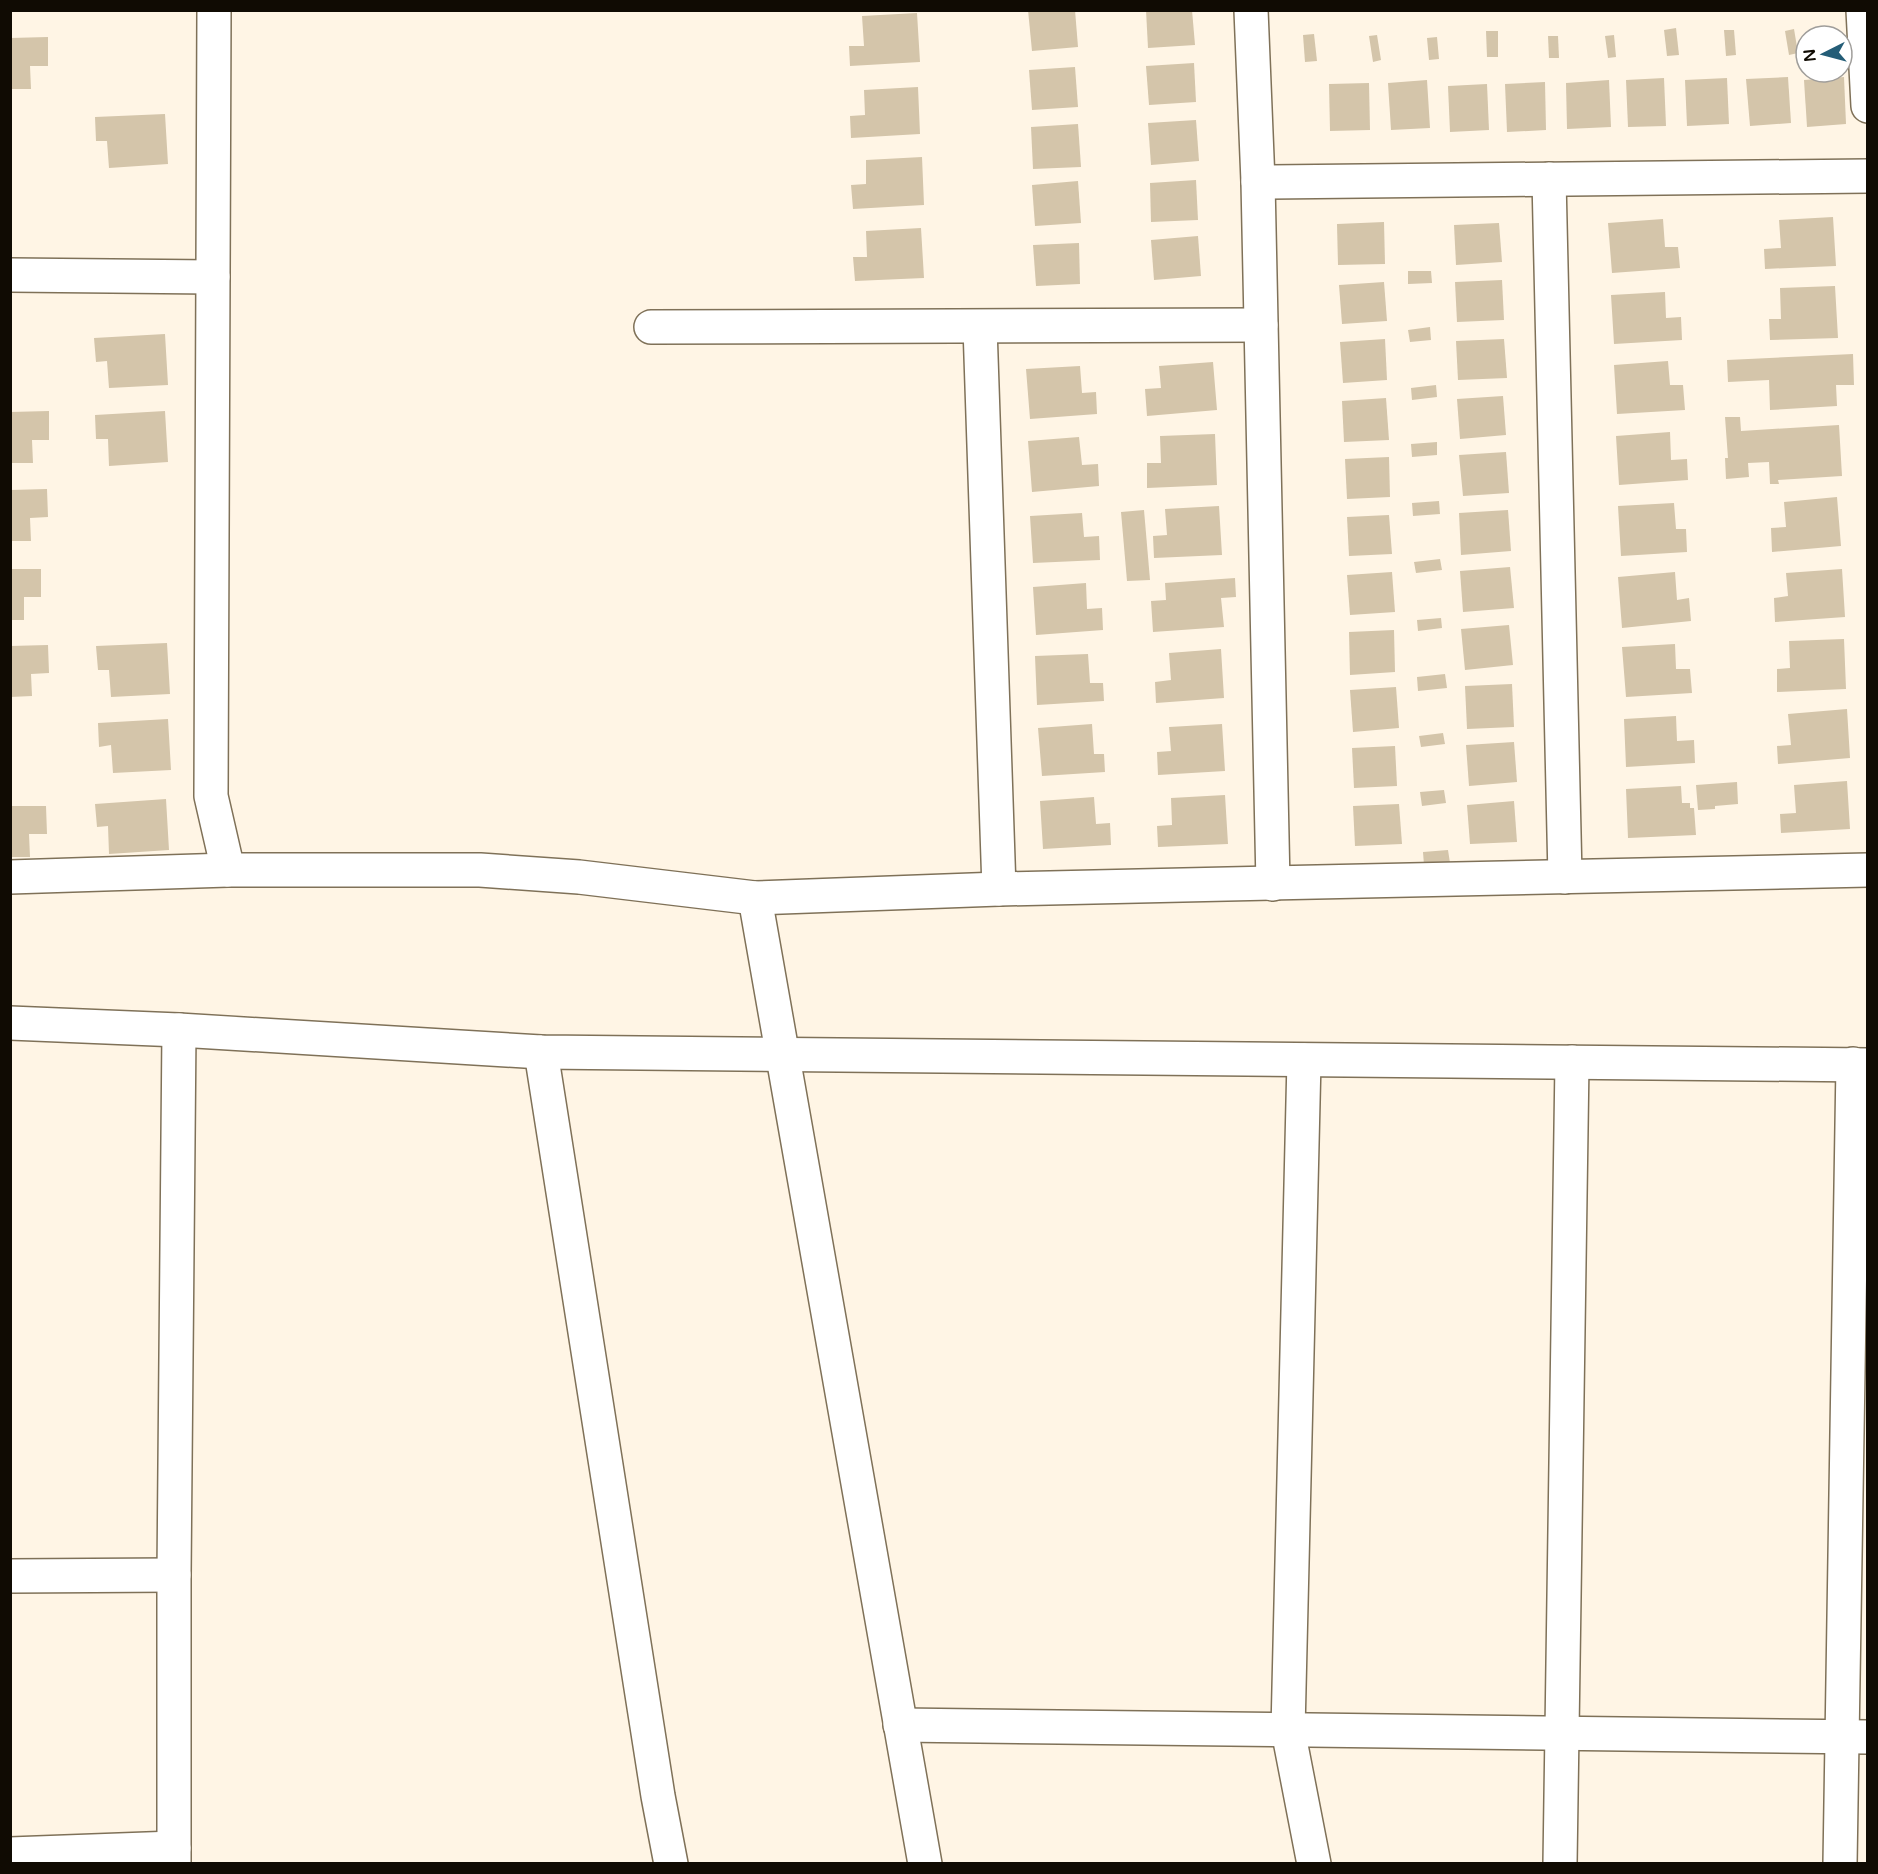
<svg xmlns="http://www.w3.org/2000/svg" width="1878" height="1874" font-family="'Varela Round',sans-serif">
  <rect width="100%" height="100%" fill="#fff5e5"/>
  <g fill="#d4c5aa">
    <path d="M1028 10H1075L1078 47 1032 51Z"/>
    <path d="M1146 10H1192L1195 45 1148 48Z"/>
    <path d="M917 13 920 62 850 66 849 46H864L862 16Z"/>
    <path d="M1676 28 1679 55 1667 56 1664 30Z"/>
    <path d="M1794 29 1798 53 1789 55 1785 31Z"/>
    <path d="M1724 30H1734L1736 55 1726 56Z"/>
    <path d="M1486 31H1498V57H1487Z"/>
    <path d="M1314 34 1317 61 1305 62 1303 35Z"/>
    <path d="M1377 35 1381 60 1373 62 1369 36Z"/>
    <path d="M1614 35 1616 57 1608 58 1605 36Z"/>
    <path d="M1548 36H1558L1559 58H1549Z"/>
    <path d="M48 37V66H30L31 89H10V38Z"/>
    <path d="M1437 37 1439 59 1429 60 1427 38Z"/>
    <path d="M1194 63 1196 102 1149 105 1146 66Z"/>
    <path d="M1075 67 1078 107 1032 110 1029 70Z"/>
    <path d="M1788 77 1791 123 1750 126 1746 79Z"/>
    <path d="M1844 77 1846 124 1807 127 1804 80Z"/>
    <path d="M1664 78 1666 126 1628 127 1626 80Z"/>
    <path d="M1727 78 1729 124 1687 126 1685 80Z"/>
    <path d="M1427 80 1430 128 1391 130 1388 83Z"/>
    <path d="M1609 80 1611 127 1567 129 1566 83Z"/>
    <path d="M1545 82 1546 130 1507 132 1505 84Z"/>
    <path d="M1369 83 1370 130 1330 131 1329 84Z"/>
    <path d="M1487 84 1489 130 1450 132 1448 86Z"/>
    <path d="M918 87 920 134 851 138 850 116 865 115 864 90Z"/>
    <path d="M165 114 168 164 109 168 107 141H96L95 117Z"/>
    <path d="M1196 120 1199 161 1151 165 1148 123Z"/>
    <path d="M1078 124 1081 167 1033 169 1031 127Z"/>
    <path d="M922 157 924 205 853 209 851 185 866 184V160Z"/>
    <path d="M1196 180 1198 220 1151 222 1150 183Z"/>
    <path d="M1078 181 1081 223 1035 226 1032 185Z"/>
    <path d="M1833 217 1836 266 1765 269 1764 249 1781 248 1779 220Z"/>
    <path d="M1663 219 1665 247H1678L1680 268 1612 273 1608 223Z"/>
    <path d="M1384 222 1385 264 1338 265 1337 224Z"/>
    <path d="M1499 223 1502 262 1456 265 1454 225Z"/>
    <path d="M921 228 924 278 855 281 853 257H867L866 231Z"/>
    <path d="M1198 236 1201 276 1154 280 1151 240Z"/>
    <path d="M1079 243 1080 284 1036 286 1033 245Z"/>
    <path d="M1408 271H1431L1432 283 1408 284Z"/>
    <path d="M1502 280 1504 320 1457 322 1455 282Z"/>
    <path d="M1384 282 1387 321 1342 324 1339 285Z"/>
    <path d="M1835 286 1838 338 1770 340 1769 319H1781L1780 288Z"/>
    <path d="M1665 292 1666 318 1681 317 1682 340 1614 344 1611 295Z"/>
    <path d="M1430 327 1431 340 1410 342 1408 330Z"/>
    <path d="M165 334 168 385 109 388 107 361 96 362 94 338Z"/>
    <path d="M1385 339 1387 380 1343 383 1340 342Z"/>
    <path d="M1504 339 1507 378 1458 380 1456 341Z"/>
    <path d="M1853 354 1854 385H1836L1837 406 1770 410 1769 380 1728 382 1727 360Z"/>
    <path d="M1668 361 1670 385H1683L1685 410 1617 414 1614 365Z"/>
    <path d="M1213 362 1217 410 1147 416 1145 389 1161 388 1159 366Z"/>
    <path d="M1080 366 1082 393 1096 392 1097 414 1030 419 1026 369Z"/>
    <path d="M1436 385 1437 397 1412 400 1411 388Z"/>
    <path d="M1503 396 1506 435 1460 439 1457 399Z"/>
    <path d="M1386 398 1389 440 1344 442 1342 401Z"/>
    <path d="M49 411V440H32L33 463H10V412Z"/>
    <path d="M165 411 168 462 109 466 108 439H96L95 415Z"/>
    <path d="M1725 417H1740L1741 431 1839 425 1842 476 1778 480 1779 484H1770L1769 462 1748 463 1749 477 1726 479 1725 458H1728Z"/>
    <path d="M1670 432 1671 460 1687 459 1688 480 1619 485 1616 436Z"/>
    <path d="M1215 434 1217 485 1147 488V463H1161L1160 436Z"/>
    <path d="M1079 437 1082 465 1098 464 1099 486 1032 492 1028 441Z"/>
    <path d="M1437 442V455L1412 457 1411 444Z"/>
    <path d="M1506 452 1509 493 1463 496 1459 455Z"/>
    <path d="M1389 457 1390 497 1347 499 1345 459Z"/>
    <path d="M47 489 48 517 30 518 31 541H10V490Z"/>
    <path d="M1837 497 1841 546 1772 552 1771 528 1786 527 1784 502Z"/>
    <path d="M1439 501 1440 514 1413 516 1412 503Z"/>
    <path d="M1674 503 1676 529H1686L1687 552 1621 556 1618 506Z"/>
    <path d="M1219 506 1222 555 1154 558 1153 536 1167 535 1165 509Z"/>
    <path d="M1144 510 1150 580 1127 581 1121 512Z"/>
    <path d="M1508 510 1511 551 1461 555 1459 513Z"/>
    <path d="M1082 513 1084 537 1099 536 1100 560 1033 563 1030 516Z"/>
    <path d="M1389 515 1392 554 1349 556 1347 517Z"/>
    <path d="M1440 559 1442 570 1416 573 1414 562Z"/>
    <path d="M1510 567 1514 608 1463 612 1460 571Z"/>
    <path d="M10 569H41V597H24V620H10Z"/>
    <path d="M1842 569 1845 617 1775 622 1774 598 1788 596 1786 573Z"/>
    <path d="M1392 572 1395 612 1350 615 1347 575Z"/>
    <path d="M1675 572 1677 600 1689 598 1691 621 1622 628 1618 577Z"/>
    <path d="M1235 578 1236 597 1221 598 1224 627 1153 632 1151 601 1166 600 1165 583Z"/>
    <path d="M1086 583 1087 609 1102 608 1103 630 1036 635 1033 587Z"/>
    <path d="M1441 618 1442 628 1418 631 1417 620Z"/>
    <path d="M1509 625 1513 665 1465 670 1461 629Z"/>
    <path d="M1394 630 1395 672 1350 675 1349 632Z"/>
    <path d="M1844 639 1846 689 1777 692V669L1790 668 1789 641Z"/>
    <path d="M167 643 170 694 111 697 109 670H98L96 646Z"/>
    <path d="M1675 644 1676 669H1690L1692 693 1626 697 1622 647Z"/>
    <path d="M48 645 49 673 31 674 32 696 10 697V646Z"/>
    <path d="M1221 649 1224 698 1156 703 1155 682 1171 680 1169 653Z"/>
    <path d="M1088 654 1090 683H1103L1104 701 1037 705 1035 656Z"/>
    <path d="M1445 674 1447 688 1418 691 1417 677Z"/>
    <path d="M1512 684 1514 727 1467 729 1465 686Z"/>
    <path d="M1396 687 1399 728 1353 732 1350 690Z"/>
    <path d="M1847 709 1850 758 1778 764 1777 746 1791 745 1788 714Z"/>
    <path d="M1676 716 1677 741 1694 740 1695 763 1626 767 1624 719Z"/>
    <path d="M168 719 171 770 113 773 111 745 99 747 98 723Z"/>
    <path d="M1092 724 1094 754H1104L1105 772 1042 776 1038 728Z"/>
    <path d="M1222 724 1225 771 1158 775 1157 752 1171 751 1169 727Z"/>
    <path d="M1443 733 1445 744 1421 747 1419 736Z"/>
    <path d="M1514 742 1517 782 1469 786 1466 745Z"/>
    <path d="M1395 746 1397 786 1354 788 1352 748Z"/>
    <path d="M1847 781 1850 829 1781 833 1780 814 1796 813 1794 785Z"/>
    <path d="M1737 782 1738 804 1715 806V809L1698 810 1696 785Z"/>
    <path d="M1681 786 1682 803H1690V808H1694L1696 835 1628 838 1626 789Z"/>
    <path d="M1444 790 1446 803 1422 806 1420 792Z"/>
    <path d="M1225 795 1228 844 1158 847 1157 826 1172 825 1171 798Z"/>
    <path d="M1094 797 1096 824 1110 823 1111 845 1043 849 1040 801Z"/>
    <path d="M166 799 169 850 109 854 108 826 97 827 95 804Z"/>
    <path d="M1514 801 1517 842 1470 844 1467 805Z"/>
    <path d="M1399 804 1402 844 1355 846 1353 806Z"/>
    <path d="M10 806H46L47 834H29L30 857H10Z"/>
    <path d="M1448 850 1450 863 1424 865 1423 852Z"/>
  </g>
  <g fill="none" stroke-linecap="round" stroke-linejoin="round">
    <g stroke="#7f7158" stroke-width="36">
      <g id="minor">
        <path d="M214 10 211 796 228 870"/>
        <path d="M1251 10 1258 182 1273 884"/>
        <path d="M1863 10 1868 106"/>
        <path d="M1549 179 1565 877"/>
        <path d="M1258 182 1868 176"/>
        <path d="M10 275 213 277"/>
        <path d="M651 327 1261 325"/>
        <path d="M980 327 999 889"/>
        <path d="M10 877 228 870H480L579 877 755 898 999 889 1868 870"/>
        <path d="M755 898 925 1864"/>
        <path d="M10 1023 179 1030 541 1052 1868 1065"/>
        <path d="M541 1052 658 1796 671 1864"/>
        <path d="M1304 1060 1288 1730 1314 1864"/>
        <path d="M10 1576 174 1575"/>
        <path d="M900 1725 1868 1737"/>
        <path d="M10 1854 174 1848"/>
        <path d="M174 1864V1575L179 1030"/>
        <path d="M1560 1864 1572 1062"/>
        <path d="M1840 1864 1853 1064"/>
      </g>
    </g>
    <use href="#minor" stroke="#fff" stroke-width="33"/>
  </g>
  <rect width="1878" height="1874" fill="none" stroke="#100b03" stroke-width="24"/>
  <g transform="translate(1824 54) rotate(264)"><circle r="28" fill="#ffffff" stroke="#9f9d9a" stroke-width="1.5"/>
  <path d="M0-4.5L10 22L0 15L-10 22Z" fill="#245d77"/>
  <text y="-9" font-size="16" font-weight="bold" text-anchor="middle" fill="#100b03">N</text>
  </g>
</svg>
